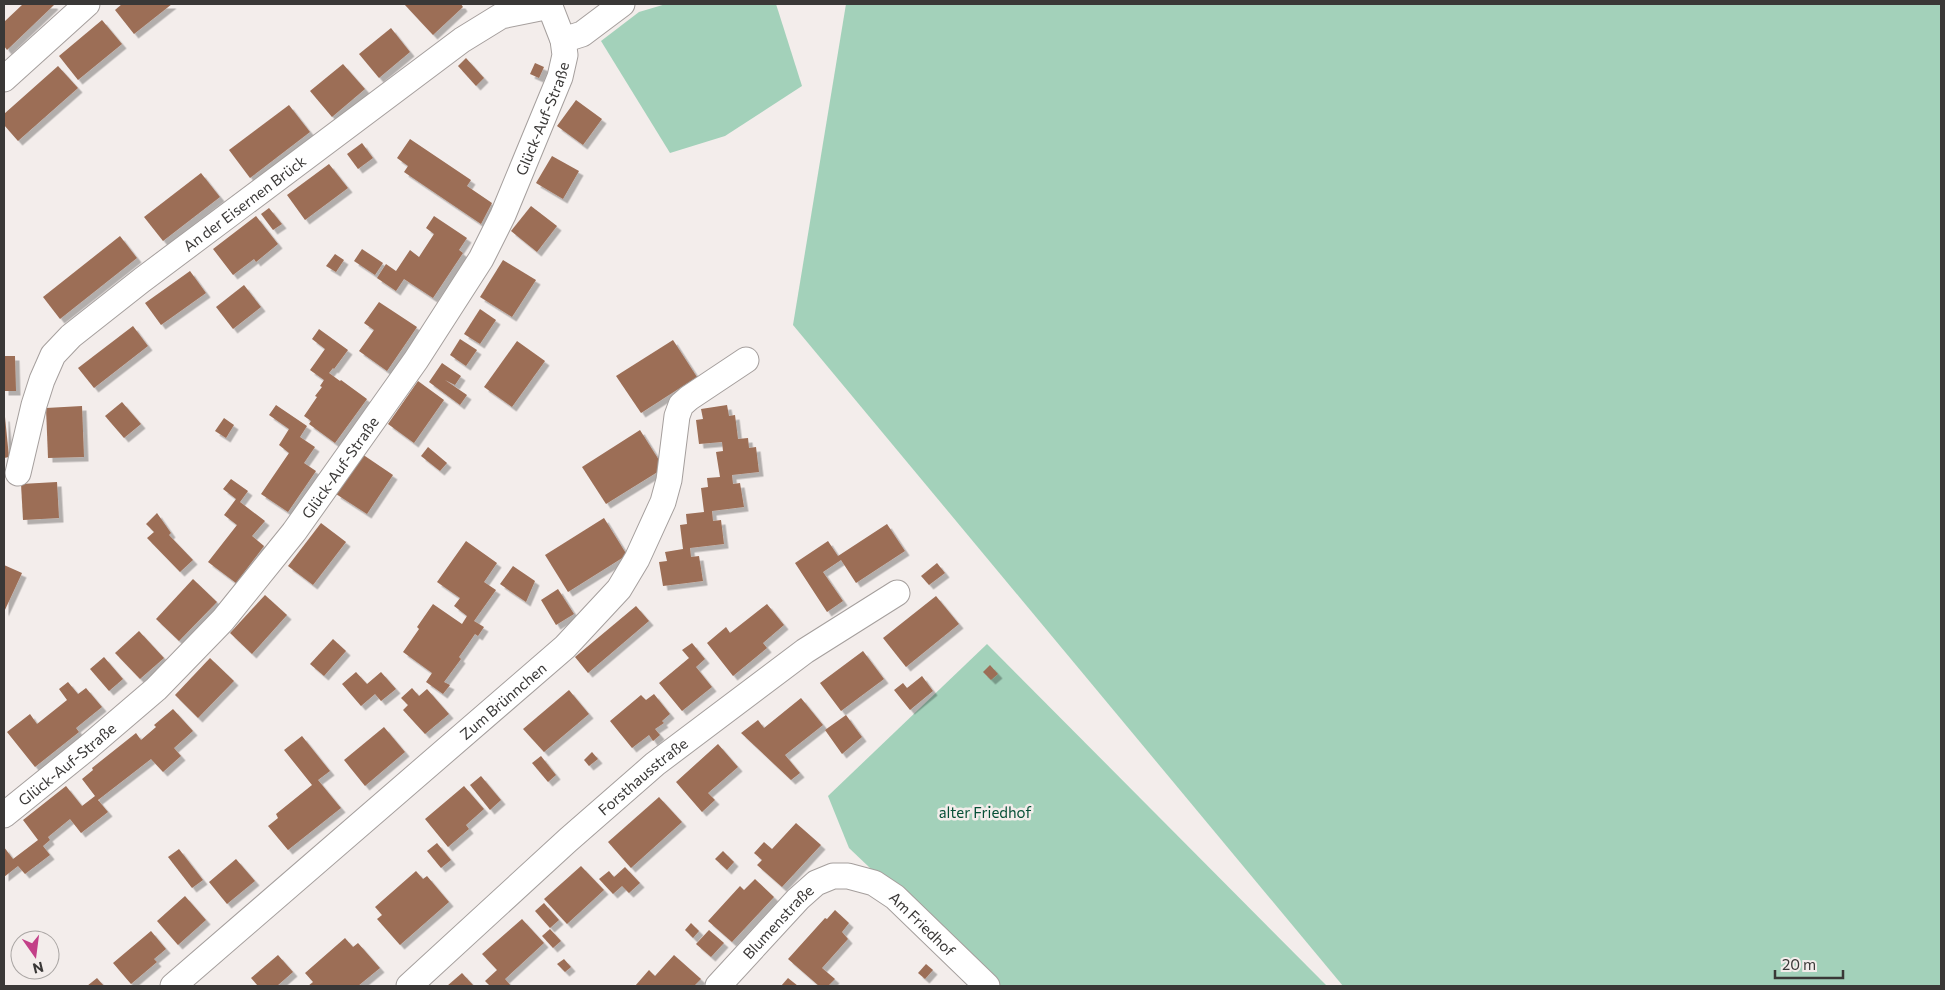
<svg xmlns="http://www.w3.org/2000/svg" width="1945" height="990" font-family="Commissioner,sans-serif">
  <defs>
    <filter id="shadow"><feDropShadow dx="4.5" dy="4.5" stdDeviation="0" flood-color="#0004"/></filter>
  </defs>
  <rect width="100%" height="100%" fill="#f3edeb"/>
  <g fill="#a3d1ba">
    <path d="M666 4H776L802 86 725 136 670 153 601 41 639 12Z"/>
    <path d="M846 4H1941V986H1343L793 325Z"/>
    <path d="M987 644 1327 986H994L849 848 828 796Z"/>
  </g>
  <g fill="#9c6e56" filter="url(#shadow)">
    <path d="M23 4H52L54 5 7 50 4 46V22Z"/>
    <path d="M122 4H172L134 34 115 10Z"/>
    <path d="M404 4H461L463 7 433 35Z"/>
    <path d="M102 20 122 44 78 80 59 56Z"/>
    <path d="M391 28 410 52 379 78 359 54Z"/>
    <path d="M466 58 484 78 476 86 458 66Z"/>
    <path d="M535 63 544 67 539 78 530 74Z"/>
    <path d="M343 64 365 89 332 117 310 91Z"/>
    <path d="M58 66 78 88 18 141 4 125V114Z"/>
    <path d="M576 100 602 119 583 145 557 126Z"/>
    <path d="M289 105 310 132 250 178 229 150Z"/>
    <path d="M410 139 471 180 467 186 492 203 481 224 404 172 408 166 397 158Z"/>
    <path d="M362 143 373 158 358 169 347 154Z"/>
    <path d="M552 156 579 171 563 199 536 183Z"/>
    <path d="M329 164 348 188 305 220 287 195Z"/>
    <path d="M201 173 220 197 163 241 144 217Z"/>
    <path d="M531 206 557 226 537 252 511 231Z"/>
    <path d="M269 208 282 224 273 230 261 214Z"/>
    <path d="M256 216 278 244 256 262 254 259 233 275 213 249Z"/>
    <path d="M434 216 467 238 459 250 463 253 433 298 404 279 396 291 377 278 386 264 396 271 410 250 419 257 434 234 426 228Z"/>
    <path d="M120 236 137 258 60 319 43 297Z"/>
    <path d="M362 249 383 263 375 275 354 261Z"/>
    <path d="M335 254 344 260 336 272 326 266Z"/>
    <path d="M503 260 536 280 512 317 480 297Z"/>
    <path d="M190 271 206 293 161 325 145 303Z"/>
    <path d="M244 285 261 307 233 329 216 307Z"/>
    <path d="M379 302 417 327 387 371 359 351 374 330 364 323Z"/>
    <path d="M480 309 496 320 480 344 464 334Z"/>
    <path d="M133 326 148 346 94 388 78 368Z"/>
    <path d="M319 329 348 350 334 369 333 368 329 373 340 381 341 380 367 399 335 443 309 424 311 421 304 416 317 397 315 396 322 387 320 386 324 380 310 370 325 349 312 339Z"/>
    <path d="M460 339 477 350 466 366 450 355Z"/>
    <path d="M673 340 697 377 641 413 616 376Z"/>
    <path d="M517 341 545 361 512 407 484 387Z"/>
    <path d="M4 356H15L16 391H4Z"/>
    <path d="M442 363 461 376 455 385 445 380 467 395 460 405 429 382Z"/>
    <path d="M418 381 444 400 414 443 388 424Z"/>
    <path d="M122 402 141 424 124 438 105 416Z"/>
    <path d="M276 405 307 426 300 437 315 447 304 463 316 471 288 512 261 494 289 453 279 445 289 429 269 415Z"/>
    <path d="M727 405 729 416 735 415 738 439 748 438 749 448 756 447 759 472 732 475 733 484 740 483 744 507 712 511 713 521 721 520 724 544 690 548 691 557 699 556 703 581 663 586 659 562 667 561 665 552 683 549 680 525 687 524 686 514 704 512 701 488 708 487 707 478 720 477 716 452 723 451 722 442 699 444 696 420 703 419 701 409Z"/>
    <path d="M82 406 84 457 48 458 46 408Z"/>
    <path d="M4 417H5L9 457 4 458Z"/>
    <path d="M224 418 234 425 226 438 215 431Z"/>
    <path d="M640 430 664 468 606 504 582 467Z"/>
    <path d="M428 447 447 463 440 471 421 456Z"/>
    <path d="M362 454 393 475 367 514 336 494Z"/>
    <path d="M231 479 248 491 240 502 265 521 252 536 264 546 236 583 208 562 237 525 224 515 236 499 223 489Z"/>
    <path d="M57 482 59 518 23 520 21 484Z"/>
    <path d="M157 513 171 533 169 535 193 560 180 572 147 538 154 532 146 524Z"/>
    <path d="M604 518 627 555 568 592 545 555Z"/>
    <path d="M321 523 346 542 313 585 288 566Z"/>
    <path d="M887 524 905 551 856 583 841 560 823 572 843 601 827 612 795 563 828 541 838 556Z"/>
    <path d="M466 541 497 563 484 582 496 590 474 621 484 627 478 636 475 634 459 657 461 659 444 682 450 685 443 694 426 682 432 673 403 652 419 629 417 627 433 604 462 624 467 616 454 606 460 598 437 582Z"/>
    <path d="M937 563 945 573 929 585 921 576Z"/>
    <path d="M4 565 22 573 4 612Z"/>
    <path d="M513 566 535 581 526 602 500 584Z"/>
    <path d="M193 579 217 602 179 641 156 619Z"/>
    <path d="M558 589 574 614 556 625 541 600Z"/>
    <path d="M265 595 287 615 252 654 230 633Z"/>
    <path d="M936 596 959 624 906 667 883 638Z"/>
    <path d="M767 604 784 625 763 643 767 648 733 676 707 643 726 627 730 633Z"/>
    <path d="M636 606 649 621 588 673 575 657Z"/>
    <path d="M139 631 164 658 140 679 115 653Z"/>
    <path d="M333 639 346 651 324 676 310 664Z"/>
    <path d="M692 643 705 659 696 667 712 687 682 711 659 683 689 658 682 650Z"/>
    <path d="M863 651 884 679 841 711 820 683Z"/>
    <path d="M104 657 123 679 109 691 90 669Z"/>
    <path d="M210 658 234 681 198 718 175 695Z"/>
    <path d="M990 665 998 674 991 680 983 672Z"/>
    <path d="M356 672 367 684 381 672 396 689 381 701 375 694 361 706 342 684Z"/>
    <path d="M922 676 933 691 910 710 894 690 903 683 907 688Z"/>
    <path d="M68 682 78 694 86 688 102 707 76 728 79 732 35 767 7 732 30 714 37 724 67 700 59 689Z"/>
    <path d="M412 688 419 696 427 689 449 714 425 734 403 710 408 705 401 698Z"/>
    <path d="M569 690 589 714 544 752 523 729Z"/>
    <path d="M654 694 670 714 662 721 664 723 655 729 660 735 653 741 649 735 632 748 610 721 641 695 646 700Z"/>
    <path d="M801 698 823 725 785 755 800 773 791 780 741 733 758 720 764 728Z"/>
    <path d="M173 709 193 731 174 748 181 756 163 772 151 759 98 800 108 812 81 833 70 819 48 837 50 840 43 846 50 855 25 874 18 866 4 877V847L13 859 38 840 23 820 66 786 82 806 95 796 82 779 93 770 92 768 136 733 141 740 156 727 154 725Z"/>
    <path d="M846 715 862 737 842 754 825 730Z"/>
    <path d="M384 727 405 752 365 786 344 760Z"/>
    <path d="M302 736 330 771 318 780 341 808 288 850 268 826 278 818 276 814 312 785 284 750Z"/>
    <path d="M718 744 738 767 708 793 715 800 702 812 676 782Z"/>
    <path d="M592 752 598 759 589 766 584 760Z"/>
    <path d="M541 756 556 775 548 782 532 763Z"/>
    <path d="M481 776 501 800 490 810 470 785Z"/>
    <path d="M464 786 484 809 466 825 469 829 448 847 425 819Z"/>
    <path d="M659 797 682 822 631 868 608 842Z"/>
    <path d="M796 823 821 845 782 887 757 865 762 860 754 853 764 842 772 849Z"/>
    <path d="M437 843 451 860 441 868 427 851Z"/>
    <path d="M179 849 203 880 192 888 168 857Z"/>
    <path d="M723 851 734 862 727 870 715 859Z"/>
    <path d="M236 859 255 881 227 904 209 882Z"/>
    <path d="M581 866 604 890 567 924 544 899Z"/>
    <path d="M625 867 640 883 629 893 622 886 613 894 599 879 609 871 614 877Z"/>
    <path d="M416 871 423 879 427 876 449 902 400 945 377 919 382 915 375 907Z"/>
    <path d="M755 879 774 897 732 942 708 921 740 886 744 890Z"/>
    <path d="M185 896 206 920 178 945 157 921Z"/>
    <path d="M544 903 559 920 550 928 535 911Z"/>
    <path d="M835 910 849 923 842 932 848 939 822 968 835 979 828 986H819L788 959 825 918 827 919Z"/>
    <path d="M522 919 544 943 505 979 511 986H490L485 981 497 970 482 954Z"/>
    <path d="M691 923 699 931 693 938 685 930Z"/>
    <path d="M550 929 561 941 553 948 542 936Z"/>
    <path d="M709 930 724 943 711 957 696 944Z"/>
    <path d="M151 931 166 949 154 959 157 962 131 984 113 963Z"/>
    <path d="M345 938 353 947 358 943 380 968 358 986H308L313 982 305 973Z"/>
    <path d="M278 955 293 972 277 986H258L251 978Z"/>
    <path d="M674 955 701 979 694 986H635L649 970 655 976Z"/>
    <path d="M564 959 571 967 565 972 557 964Z"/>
    <path d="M926 964 933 970 925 979 918 973Z"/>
    <path d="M462 973 474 986H447Z"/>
    <path d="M97 978 104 986H87Z"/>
    <path d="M788 978 798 986H781Z"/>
  </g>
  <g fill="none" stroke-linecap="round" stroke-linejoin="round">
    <g stroke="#a59f9d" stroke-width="27">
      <g id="street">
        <path d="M563 40 582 34 622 4"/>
        <path d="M4 79 87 4"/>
        <path id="s1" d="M18 473 34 405 42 380 53 355 71 336 142 280 462 40 501 16 550 6"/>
        <path id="s2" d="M4 815 87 748 156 689 223 620 294 532 416 360 481 259 503 215 560 77 565 55 563 40 549 4"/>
        <path id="s3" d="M173 986 565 647 619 589 637 559 663 502 669 480 677 416 681 405 689 398 746 360"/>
        <path id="s4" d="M409 986 568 840 655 764 805 651 897 593"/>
        <path id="s5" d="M718 986 798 899 816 883 833 876H848L874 883 895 897 987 986"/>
      </g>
    </g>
    <use href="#street" stroke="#fff" stroke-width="25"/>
  </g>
  <g text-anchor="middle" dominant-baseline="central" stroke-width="5" stroke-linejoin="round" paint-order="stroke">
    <g font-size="15" fill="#3a3837" stroke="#f3edeb">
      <text stroke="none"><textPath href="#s2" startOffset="891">Glück-Auf-Straße</textPath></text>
      <text stroke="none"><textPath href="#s1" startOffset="368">An der Eisernen Brück</textPath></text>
      <text stroke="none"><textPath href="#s2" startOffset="486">Glück-Auf-Straße</textPath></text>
      <text stroke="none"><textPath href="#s3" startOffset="436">Zum Brünnchen</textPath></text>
      <text stroke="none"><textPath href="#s2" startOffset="81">Glück-Auf-Straße</textPath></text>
      <text stroke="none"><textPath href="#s4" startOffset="314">Forsthausstraße</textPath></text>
      <text stroke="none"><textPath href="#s5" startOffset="88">Blumenstraße</textPath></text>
      <text stroke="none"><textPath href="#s5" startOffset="266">Am Friedhof</textPath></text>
    </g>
    <g font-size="15" fill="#054f36" stroke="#f3edeb">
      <text x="985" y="812">alter Friedhof</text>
    </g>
  </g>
  <rect width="1945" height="990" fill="none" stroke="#3a3837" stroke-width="10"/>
  <g transform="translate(35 955) rotate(166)"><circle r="24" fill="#f3edeb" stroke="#a9a5a3"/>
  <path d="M0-4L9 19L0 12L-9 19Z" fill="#c34088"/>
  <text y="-8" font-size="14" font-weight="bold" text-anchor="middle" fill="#3a3837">N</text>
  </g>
  <path d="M1775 970v8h68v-8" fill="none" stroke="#3a3837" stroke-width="2.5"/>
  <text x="1782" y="970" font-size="15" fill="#3a3837" stroke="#f3edeb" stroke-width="4" paint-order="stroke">20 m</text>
</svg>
